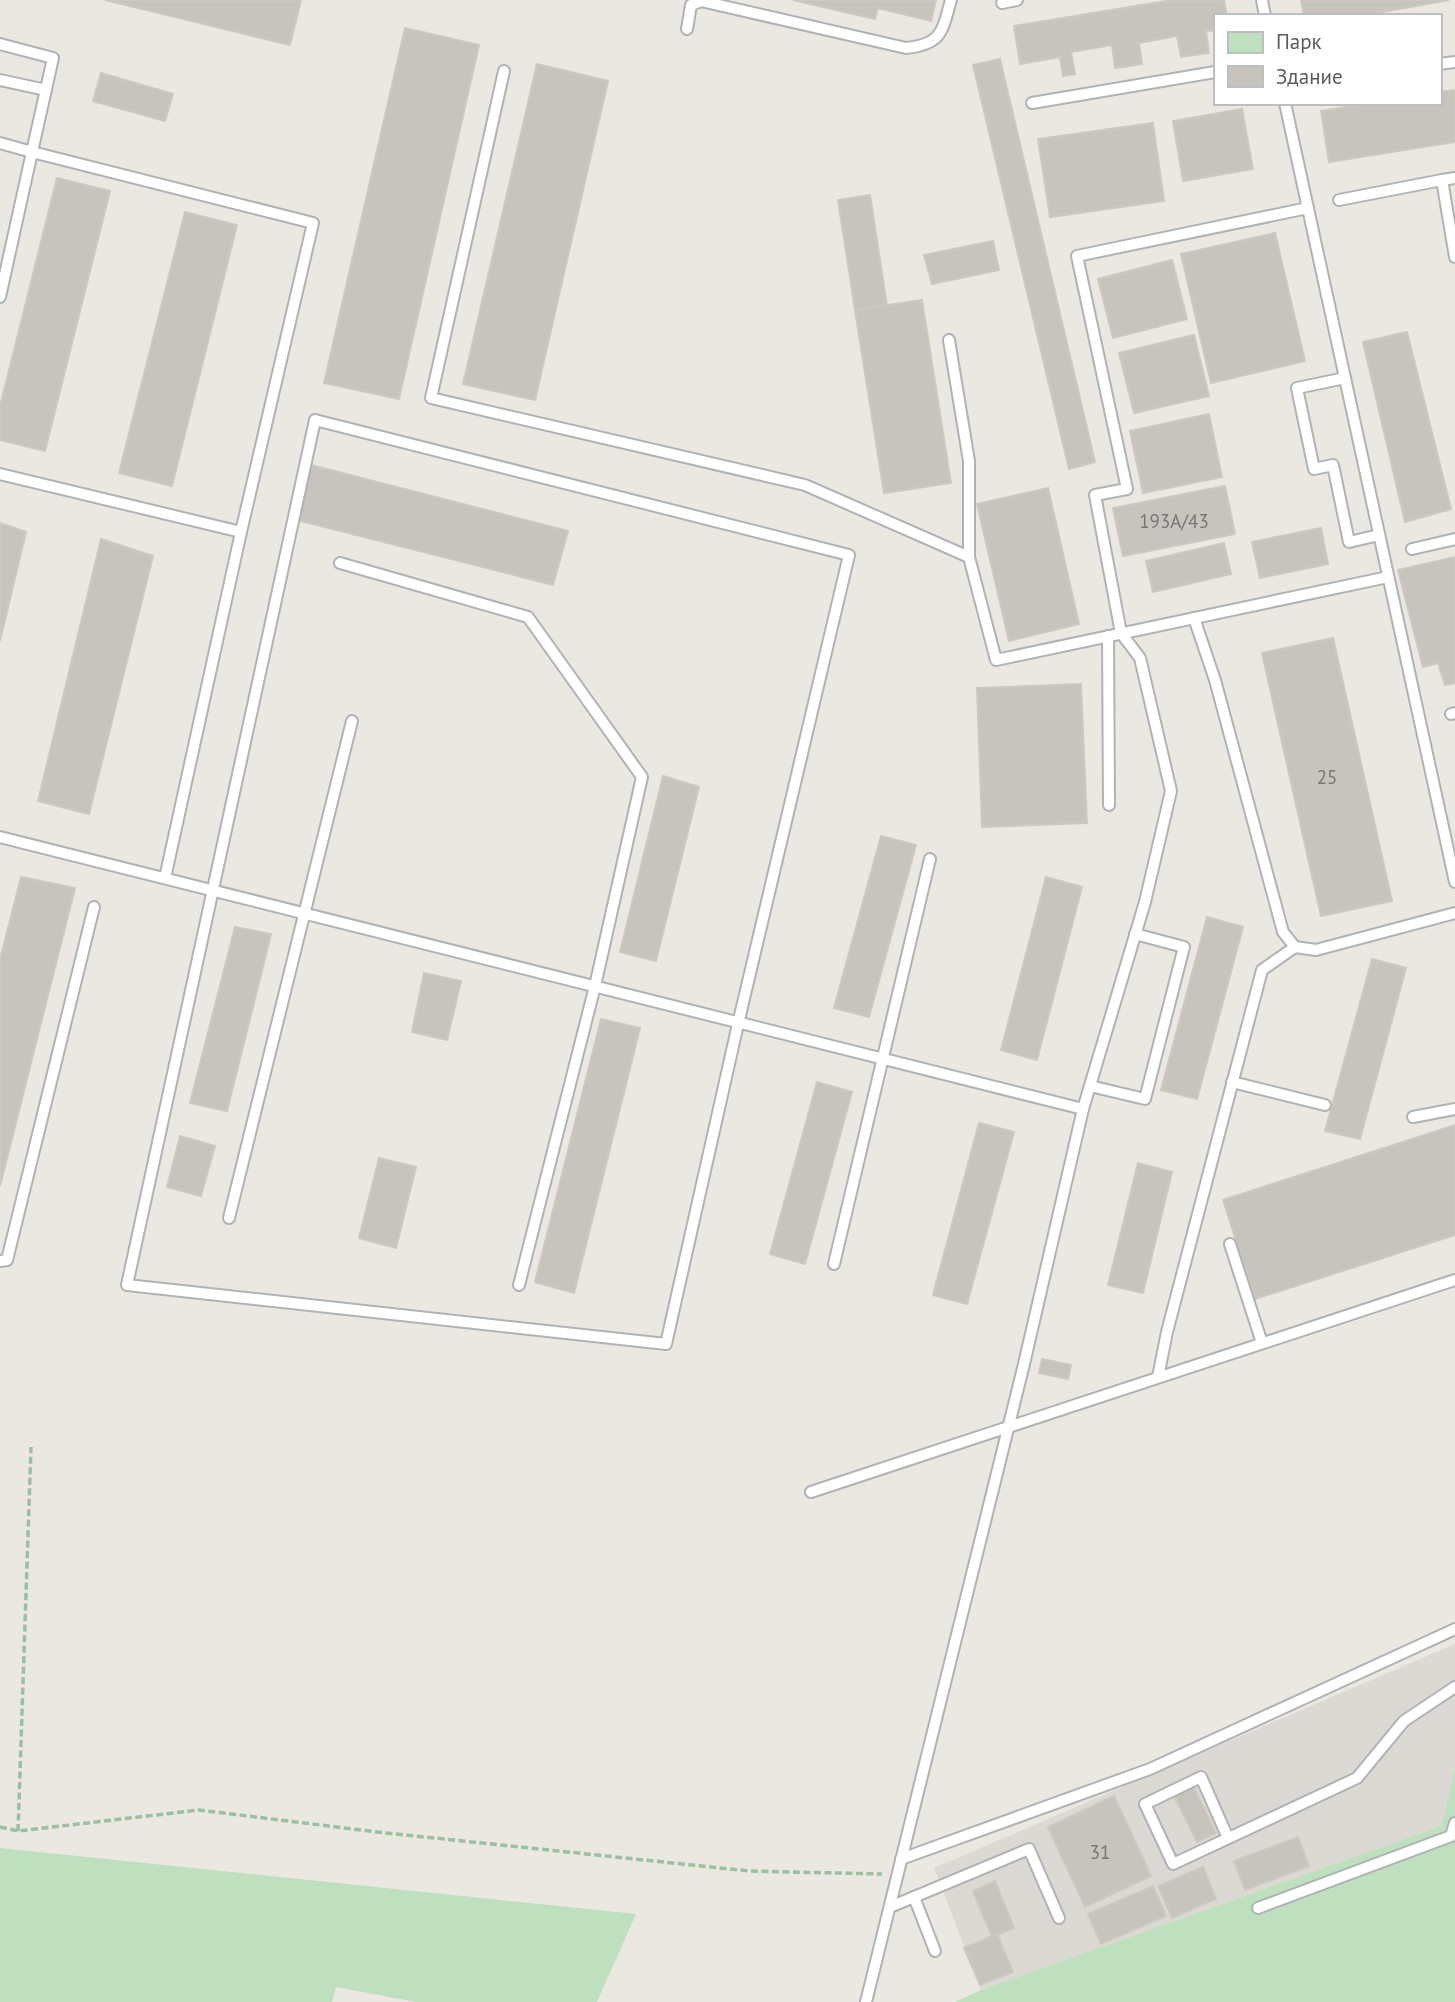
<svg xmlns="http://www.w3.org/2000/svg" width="1455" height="2002" font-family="'PT Sans',sans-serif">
  <rect width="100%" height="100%" fill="#eae8e0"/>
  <path fill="#dcd9d4" d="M1455 1644V1768L1441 1826 981 1990 934 1868Z"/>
  <g fill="#bfe0be">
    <path d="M1455 1768V2002H955L981 1990 1441 1826Z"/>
    <path d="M0 1848 636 1914 597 2002H416L336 1987 332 2002H0Z"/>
  </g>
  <g fill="#c7c4be" stroke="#cec9bf" stroke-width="2">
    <path d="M105 0H301L290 45Z"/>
    <path d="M793 0H936L931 21 878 8 875 19Z"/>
    <path d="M1172 0H1224L1227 16H1215V30L1206 31 1209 53 1181 57 1177 36 1139 43 1142 64 1115 68 1112 45 1071 52 1075 74 1063 76 1060 57 1020 64 1014 26Z"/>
    <path d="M1301 0H1449L1360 16H1304Z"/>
    <path d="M405 28 479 45 399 399 324 383Z"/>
    <path d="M1000 59 1095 462 1069 469 973 65Z"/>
    <path d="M537 64 608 81 535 400 463 384Z"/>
    <path d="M101 73 173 94 165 121 93 101Z"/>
    <path d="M1455 90V142L1329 162 1321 111 1371 103H1439V92Z"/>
    <path d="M1242 109 1253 169 1183 181 1173 121Z"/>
    <path d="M1153 123 1164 201 1050 217 1038 139Z"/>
    <path d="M57 178 110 191 45 451 0 440V406Z"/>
    <path d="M870 195 887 306 855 310 838 200Z"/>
    <path d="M185 212 237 225 172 486 119 473Z"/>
    <path d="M1275 233 1305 361 1211 383 1181 254Z"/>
    <path d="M993 241 999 270 932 284 924 255Z"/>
    <path d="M1172 260 1187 319 1113 338 1098 279Z"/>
    <path d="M922 300 951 483 884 493 855 310Z"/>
    <path d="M1407 332 1451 509 1405 522 1363 342Z"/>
    <path d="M1194 335 1209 396 1134 413 1119 353Z"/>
    <path d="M1209 414 1222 477 1143 493 1130 431Z"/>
    <path d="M311 465 568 531 553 585 297 520Z"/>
    <path d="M1225 486 1235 534 1123 556 1113 508Z"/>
    <path d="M1048 488 1079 624 1009 641 977 504Z"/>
    <path d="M0 523 26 532 0 641Z"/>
    <path d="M1321 528 1328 564 1260 578 1252 542Z"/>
    <path d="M101 539 153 556 89 814 38 801Z"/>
    <path d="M1224 543 1231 574 1153 592 1146 561Z"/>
    <path d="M1455 557V683L1445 685 1438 663 1423 667 1398 570Z"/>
    <path d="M1333 638 1392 901 1321 916 1262 653Z"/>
    <path d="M1081 684 1087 823 982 827 977 688Z"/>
    <path d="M663 776 699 787 656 961 620 952Z"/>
    <path d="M881 836 916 845 869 1017 834 1008Z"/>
    <path d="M21 877 75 888 0 1186V960Z"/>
    <path d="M1046 877 1082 887 1037 1060 1001 1050Z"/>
    <path d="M1207 917 1243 927 1197 1099 1161 1090Z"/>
    <path d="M235 927 271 934 227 1111 190 1103Z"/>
    <path d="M1372 959 1406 968 1360 1139 1325 1131Z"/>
    <path d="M424 973 461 981 447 1040 412 1032Z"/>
    <path d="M601 1019 640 1028 574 1293 535 1282Z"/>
    <path d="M817 1082 852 1092 805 1264 770 1254Z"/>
    <path d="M979 1123 1014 1132 967 1304 933 1295Z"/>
    <path d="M1455 1125V1235L1255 1299 1223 1200Z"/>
    <path d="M180 1136 215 1146 201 1196 167 1187Z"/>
    <path d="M379 1158 416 1167 396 1248 359 1238Z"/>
    <path d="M1138 1163 1172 1172 1143 1293 1108 1285Z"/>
    <path d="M1042 1359 1071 1365 1068 1379 1039 1373Z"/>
    <path d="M1193 1786 1216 1833 1197 1842 1174 1796Z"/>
    <path d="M1114 1796 1151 1876 1085 1907 1048 1827Z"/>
    <path d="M1298 1837 1309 1866 1245 1890 1234 1861Z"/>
    <path d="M1203 1867 1216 1899 1172 1918 1158 1886Z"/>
    <path d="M995 1881 1014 1928 992 1937 973 1891Z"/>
    <path d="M1153 1886 1166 1916 1101 1944 1088 1914Z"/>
    <path d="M997 1934 1013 1972 980 1985 964 1948Z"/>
  </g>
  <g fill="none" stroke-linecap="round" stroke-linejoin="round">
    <g stroke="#b0b3b6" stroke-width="14">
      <g id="service">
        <path d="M1262 0 1265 16"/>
        <path d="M1002 3 1017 0"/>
        <path d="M687 29 691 5 701 1 906 48C942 44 942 32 951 0"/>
        <path d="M0 44 53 58 32 152 0 143"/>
        <path d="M1439 64 1455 62"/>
        <path d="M504 71 431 398 805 485 969 557"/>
        <path d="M0 80 46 90"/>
        <path d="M1032 103 1215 72"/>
        <path d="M1285 103 1455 882"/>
        <path d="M1455 178 1442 180 1455 257"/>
        <path d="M1339 200 1442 180"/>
        <path d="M0 297 32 152 313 223 241 532 165 878"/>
        <path d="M949 340 969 461V557L996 660 1388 577"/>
        <path d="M1345 378 1297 388 1314 469 1333 465 1349 542 1379 535"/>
        <path d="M315 420 849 555 738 1024 666 1344 127 1285Z"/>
        <path d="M0 474 241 532"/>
        <path d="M1412 549 1455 539"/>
        <path d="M340 563 528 617 642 777 595 986 519 1285"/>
        <path d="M1194 618 1215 680 1283 932 1295 947 1316 950 1455 913"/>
        <path d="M1108 636 1109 805"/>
        <path d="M1451 714 1455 713"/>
        <path d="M0 837 1083 1109"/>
        <path d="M1232 1082 1325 1105"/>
        <path d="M1090 1086 1145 1099 1184 947 1135 934"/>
        <path d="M1413 1117 1455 1109"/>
        <path d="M229 1218 352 721"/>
        <path d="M1230 1244 1262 1343"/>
        <path d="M0 1261 7 1260 94 907"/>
        <path d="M834 1264 930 859"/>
        <path d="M1158 1377 1167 1332 1262 970 1295 947"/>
        <path d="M811 1492 1455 1280"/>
        <path d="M1228 1838 1201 1777 1145 1804 1173 1864 1357 1778 1404 1721 1455 1687"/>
        <path d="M901 1859 1150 1769 1455 1629"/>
        <path d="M914 1897 935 1951"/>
        <path d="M890 1907 1029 1849 1059 1918"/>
        <path d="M1258 1908 1451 1836 1455 1823"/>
        <path d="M866 2002 1024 1364 1083 1109 1145 902 1171 791 1140 658 1121 633 1095 495 1127 489 1077 256 1308 208"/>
      </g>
    </g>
    <g stroke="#99c0a3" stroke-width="3.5" stroke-dasharray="7 3.5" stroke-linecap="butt">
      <path d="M0 1827 18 1831 199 1810 377 1832 749 1871 882 1874"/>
      <path d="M18 1831 31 1447"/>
    </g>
    <use href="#service" stroke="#fff" stroke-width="10"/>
  </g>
  <g text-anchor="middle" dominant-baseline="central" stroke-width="5" stroke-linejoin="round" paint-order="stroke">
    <g font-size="19" fill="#747677">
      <text x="1174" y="521">193А/43</text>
      <text x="1327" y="777">25</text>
      <text x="1100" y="1852">31</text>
    </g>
  </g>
  <rect x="1214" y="14" width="228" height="91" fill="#ffffff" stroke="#bdbebf" stroke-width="2"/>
  <rect x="1228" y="32" width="35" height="21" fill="#bfe0be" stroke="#bdbebf" stroke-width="2"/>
  <text x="1276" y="49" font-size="21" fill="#595c5f">Парк</text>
  <rect x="1228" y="66" width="35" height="21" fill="#c7c4be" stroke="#bdbebf" stroke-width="2"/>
  <text x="1276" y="84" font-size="21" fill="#595c5f">Здание</text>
</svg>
